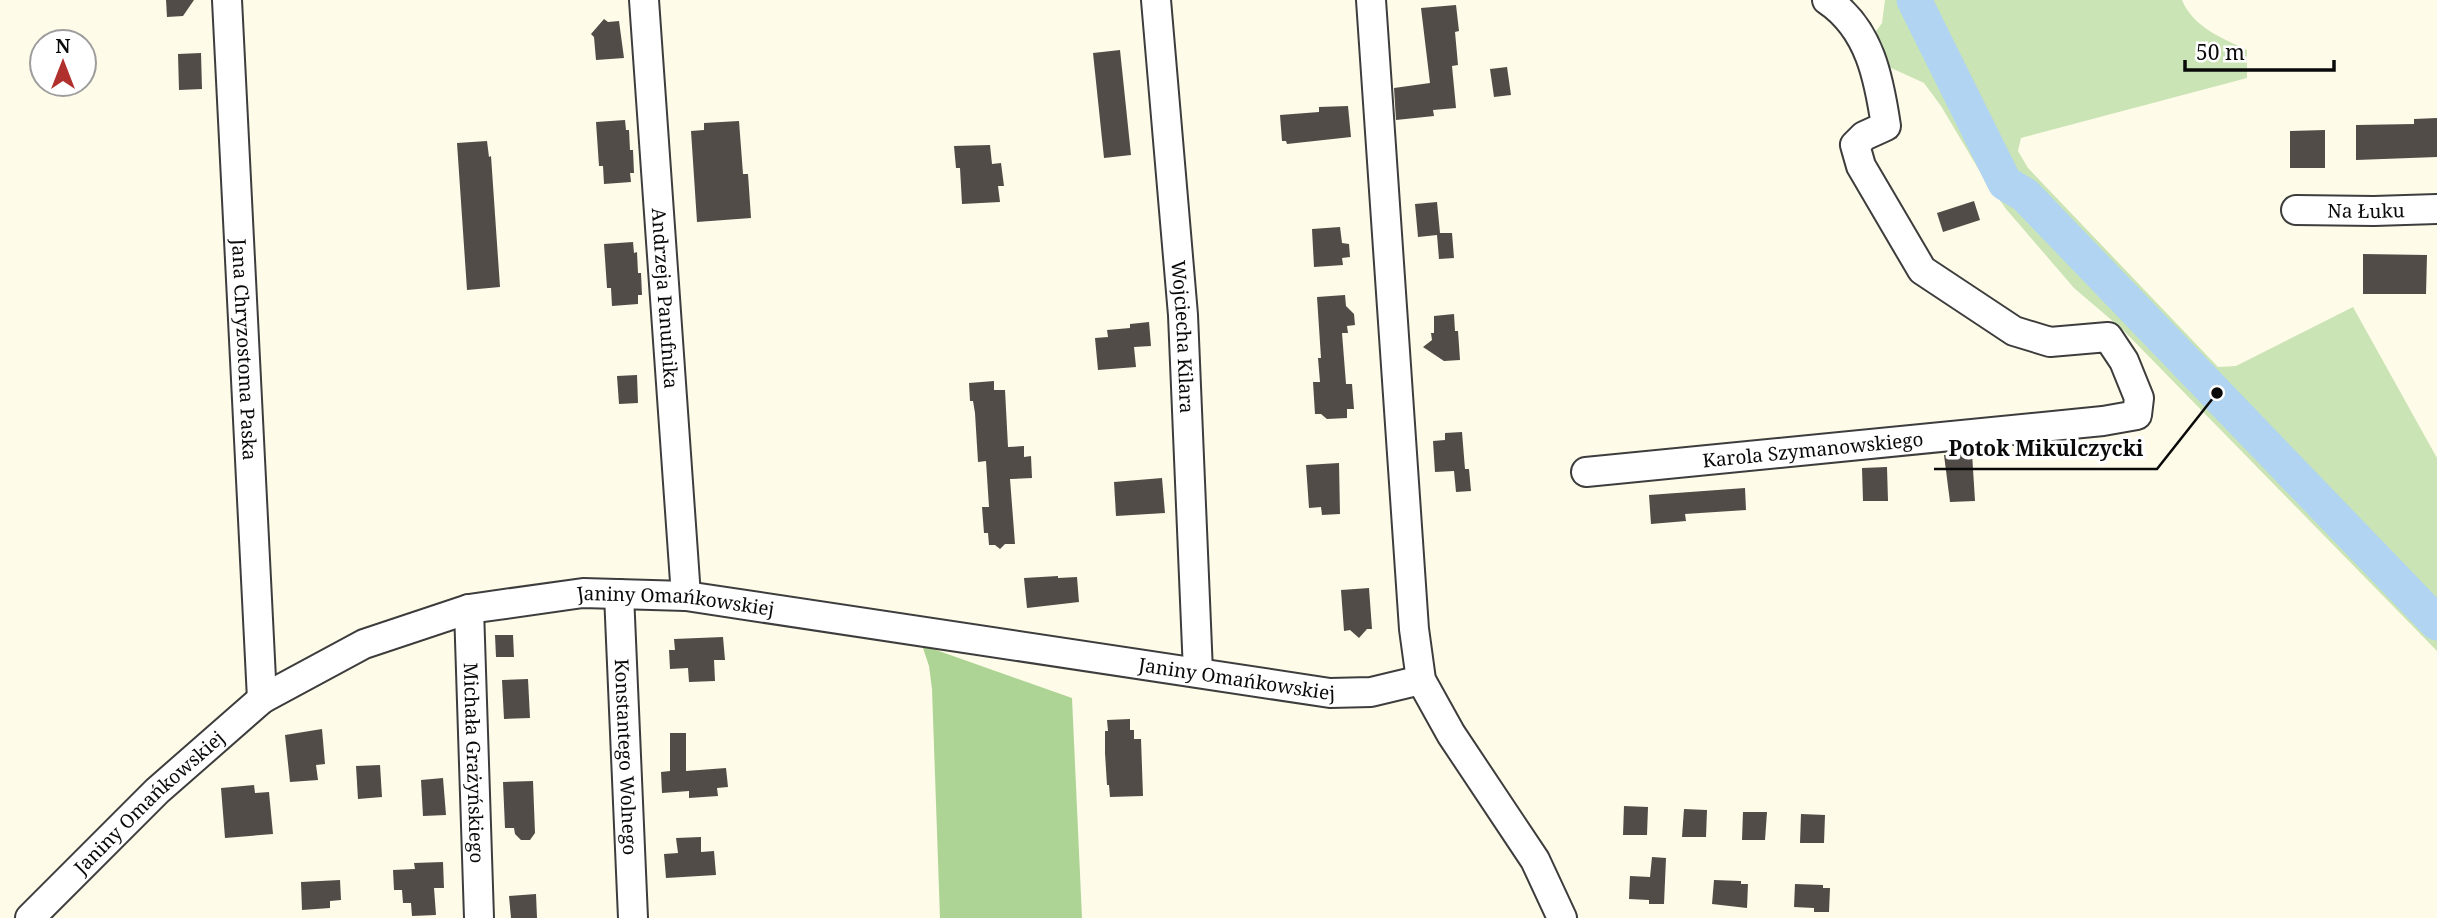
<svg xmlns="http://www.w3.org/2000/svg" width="2437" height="918" font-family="'Noto Serif',serif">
  <rect width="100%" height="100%" fill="#fefbe8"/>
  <path fill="#cae4b5" d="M1885 0H2182C2193 27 2222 38 2247 50V78L2021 138 2018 151 2028 168 2218 367 2236 366 2353 307 2437 458V651L2122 329 2074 288 2006 209 1979 170 1941 106 1924 83 1889 67 1874 34 1882 23Z"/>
  <path fill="#add495" d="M922 645 1072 698 1082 918H940L932 689 929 666Z"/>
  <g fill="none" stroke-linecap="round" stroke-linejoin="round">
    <path stroke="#b0d4f1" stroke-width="35" d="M1914 0 2005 183 2025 195 2437 623"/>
  </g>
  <g fill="#514c47">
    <path d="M166 0H194L183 16 167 17Z"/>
    <path d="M1456 5 1459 31 1455 32 1458 65 1452 66 1456 108 1433 110 1434 116 1396 120 1394 88 1430 83 1421 8Z"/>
    <path d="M604 19 608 22 619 21 624 58 596 60 594 37 591 34Z"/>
    <path d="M1120 50 1131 155 1104 158 1093 53Z"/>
    <path d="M201 53 202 89 179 90 178 54Z"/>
    <path d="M1507 67 1511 95 1494 97 1490 69Z"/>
    <path d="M1348 106 1351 137 1287 144 1286 141H1282L1280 115 1319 112V107Z"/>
    <path d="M2437 118V157L2356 160V125L2414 124V119Z"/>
    <path d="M625 120 626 130H629L630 150H633L634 173H630L631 182 604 184 603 166H599L596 122Z"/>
    <path d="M739 121 743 174H748L751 218 697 222 691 131 704 130V123Z"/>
    <path d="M2325 130V168H2290V131Z"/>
    <path d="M487 141 489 157 491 156 500 287 467 290 457 143Z"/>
    <path d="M990 145 992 164 1001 163 1004 186H998L1000 202 962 204 960 168H956L954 146Z"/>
    <path d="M1974 201 1980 220 1943 232 1937 213Z"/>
    <path d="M1437 202 1440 233H1452L1454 258 1439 259 1437 235 1418 237 1415 204Z"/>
    <path d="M1340 227 1342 243 1349 244 1350 257 1342 258 1343 265 1314 267 1312 229Z"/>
    <path d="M633 242 634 253 637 252 638 273H641L642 295H638V304L612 306 611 288H607L604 244Z"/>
    <path d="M2363 254 2427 255 2426 294H2363Z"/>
    <path d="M1345 295 1346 306 1354 314 1355 325 1347 326 1348 333H1342L1346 384H1352L1354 409H1347V418L1327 419 1321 414H1315L1313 382H1320L1318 358H1321L1317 297Z"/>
    <path d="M1454 314 1455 331H1458L1460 360 1444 361 1423 347 1432 340 1431 333H1434V316Z"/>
    <path d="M1149 322 1151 346 1134 347 1136 367 1098 370 1095 338 1108 337 1107 330 1130 328V324Z"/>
    <path d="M637 375 638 403 619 404 617 376Z"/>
    <path d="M994 381V390H1005L1008 447 1024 446V457L1031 456 1032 478 1010 479 1015 544H1005L1000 549 995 545H989L988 533H984L982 507H989L986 461 978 462 975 413 973 401H970L969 383Z"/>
    <path d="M1462 432 1465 469H1469L1471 491 1456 492 1454 471 1435 472 1433 441 1445 440V433Z"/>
    <path d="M1972 453 1975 501 1950 502 1944 455Z"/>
    <path d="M1339 463 1340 514 1322 515 1321 507 1309 508 1306 465Z"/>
    <path d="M1887 467 1888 501H1863L1862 468Z"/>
    <path d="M1162 478 1165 513 1116 516 1114 482Z"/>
    <path d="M1745 488 1746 510 1685 514 1686 521 1651 524 1649 495Z"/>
    <path d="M1058 576V578L1077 577 1079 602 1027 608 1024 578Z"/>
    <path d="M1369 588 1372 629H1367L1359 638 1350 630 1344 631 1341 590Z"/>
    <path d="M495 635H513L514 657H496Z"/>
    <path d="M723 637 725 660H714L715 681 689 682 688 668 670 669 669 650H675L674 639Z"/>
    <path d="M528 679 530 718 504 719 502 680Z"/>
    <path d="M1130 719V730H1134V739H1141L1143 796 1110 797 1109 785H1107L1105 753V731H1108L1107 720Z"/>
    <path d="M322 729 325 764 316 765 318 780 290 782 285 735Z"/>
    <path d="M670 733H686V771L726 768 728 787 717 788 718 796 689 798V791L662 793 661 772 670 771Z"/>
    <path d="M380 765 382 797 358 799 356 766Z"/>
    <path d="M443 778 446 815 423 816 421 780Z"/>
    <path d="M533 781 535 833 530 840H521L515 834 514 828H505L503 782Z"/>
    <path d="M254 785 255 793 269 792 273 834 225 838 221 788Z"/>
    <path d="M1624 806 1648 807 1647 835H1623Z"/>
    <path d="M1684 809 1707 810 1706 837H1682Z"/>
    <path d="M1743 812H1767L1765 840H1742Z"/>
    <path d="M1801 814 1825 815 1824 843H1800Z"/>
    <path d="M701 837V852L714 851 716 875 666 878 664 854 678 853 676 838Z"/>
    <path d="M1652 857 1666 858 1664 904H1649V900L1629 899 1630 876 1650 877Z"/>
    <path d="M443 862 444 888H434L436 915 412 916 411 903H403L402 890H394L393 870 415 869 414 863Z"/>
    <path d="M340 880 341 900 330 901V908L302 910 301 882Z"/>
    <path d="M1714 880 1741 881V884H1748L1747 908 1712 904Z"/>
    <path d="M1795 884 1823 885V888H1830L1829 912H1814V908L1794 907Z"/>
    <path d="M536 894 537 918H511L509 896Z"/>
  </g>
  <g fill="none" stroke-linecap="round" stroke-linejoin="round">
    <g stroke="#3d3d3d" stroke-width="32">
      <g id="minor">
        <path id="s1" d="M227 0 262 699"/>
        <path id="s2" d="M644 0 686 596"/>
        <path id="s3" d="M1156 0 1183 315 1198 672"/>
        <path d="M1371 0 1414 629 1421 680 1451 734 1535 860 1562 918"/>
        <path id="s4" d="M2296 210 2374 211 2437 209"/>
        <path id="s5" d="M1586 472 2103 421 2137 415 2139 398 2124 361 2108 337 2050 342 2014 331 1922 270 1861 166 1855 145 1864 136 1886 126C1879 79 1870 29 1827 0"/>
        <path id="s6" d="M619 594 633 918"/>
        <path id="s7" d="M469 609 479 918"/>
        <path id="s8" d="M30 918 157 791 262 699 364 644 469 609 583 593 686 596 1330 693 1371 692 1421 680"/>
      </g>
    </g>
    <use href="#minor" stroke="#fff" stroke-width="28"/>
  </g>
  <g text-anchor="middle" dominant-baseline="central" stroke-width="7" stroke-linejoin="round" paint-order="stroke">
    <g font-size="19" fill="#0a0a0a" stroke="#fff">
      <text stroke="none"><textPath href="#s4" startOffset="70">Na Łuku</textPath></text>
      <text stroke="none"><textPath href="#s2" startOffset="299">Andrzeja Panufnika</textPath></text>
      <text stroke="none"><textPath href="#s3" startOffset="338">Wojciecha Kilara</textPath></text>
      <text stroke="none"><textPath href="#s1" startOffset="350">Jana Chryzostoma Paska</textPath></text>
      <text stroke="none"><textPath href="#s5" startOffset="228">Karola Szymanowskiego</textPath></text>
      <text stroke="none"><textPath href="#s8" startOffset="754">Janiny Omańkowskiej</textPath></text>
      <text stroke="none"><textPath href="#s8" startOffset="1321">Janiny Omańkowskiej</textPath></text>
      <text stroke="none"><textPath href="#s6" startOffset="163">Konstantego Wolnego</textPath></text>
      <text stroke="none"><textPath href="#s7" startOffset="154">Michała Grażyńskiego</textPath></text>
      <text stroke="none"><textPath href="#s8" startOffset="166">Janiny Omańkowskiej</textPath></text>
    </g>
  </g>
  <path fill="none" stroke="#0a0a0a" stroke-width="2.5" d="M2217 393L2157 469H1934"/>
  <circle fill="#0a0a0a" stroke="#fff" stroke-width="2.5" cx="2217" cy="393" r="7"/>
  <g font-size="21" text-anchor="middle" font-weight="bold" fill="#0a0a0a" stroke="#fff" stroke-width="7" stroke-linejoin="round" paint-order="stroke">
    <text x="2046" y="456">Potok Mikulczycki</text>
  </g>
  <g transform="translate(63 63)"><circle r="33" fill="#ffffff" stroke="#9d9d9d" stroke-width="2"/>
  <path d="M0-5L12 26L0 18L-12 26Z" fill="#af302c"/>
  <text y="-10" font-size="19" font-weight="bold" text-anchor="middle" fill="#0a0a0a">N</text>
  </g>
  <path d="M2185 60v10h149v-10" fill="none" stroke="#0a0a0a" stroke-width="3.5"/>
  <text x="2196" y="60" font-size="21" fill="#0a0a0a" stroke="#ffffff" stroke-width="5" paint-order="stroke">50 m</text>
</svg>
